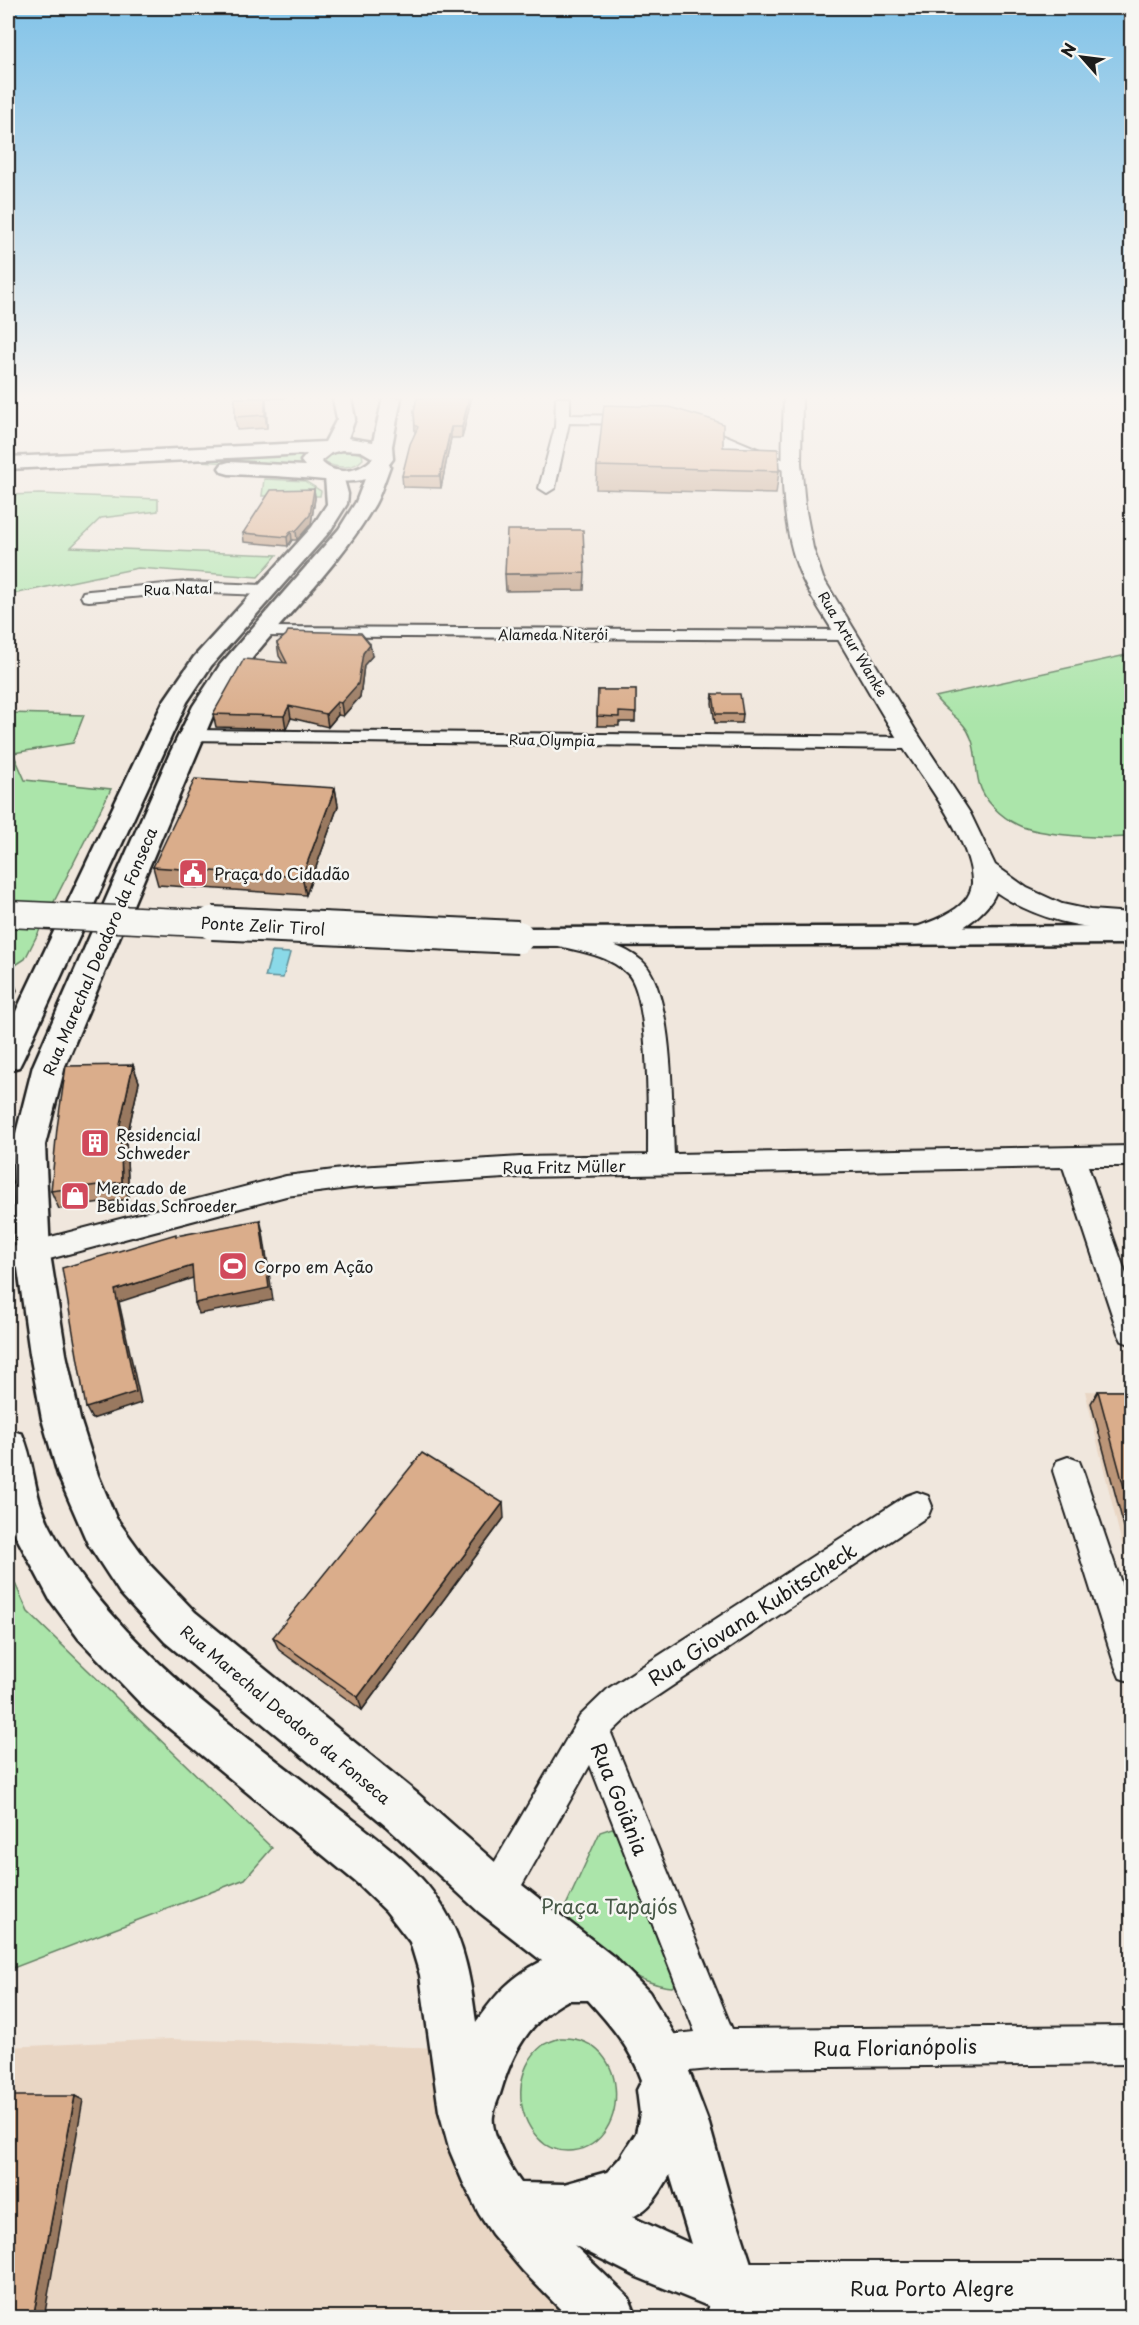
<svg xmlns="http://www.w3.org/2000/svg" width="1139" height="2325" font-family="'Playpen Sans',sans-serif">
  <rect width="100%" height="100%" fill="#f0e7dd"/>
  <filter id="ink" filterUnits="userSpaceOnUse"><feTurbulence type="fractalNoise" baseFrequency=".0167" numOctaves="2"/><feDisplacementMap in="SourceGraphic" scale="12" xChannelSelector="R" yChannelSelector="G"/><feConvolveMatrix kernelMatrix="1 2 1 2 8 2 1 2 1" color-interpolation-filters="sRGB"/></filter>
  <g filter="url(#ink)">
    <g fill="#e9d6c4">
      <path d="M1085 1391 1131 1392V1582Z"/>
      <path d="M170 2039 443 2048 589 2318H8V2047Z"/>
    </g>
    <g fill="#abe5aa" stroke="#648063" stroke-width="1.5">
      <path d="M346 450 362 454 363 459C354 469 338 469 326 463L325 458 329 454Z"/>
      <path d="M284 454H309L307 469 174 459Z"/>
      <path d="M264 479 305 481 321 491 320 496H262Z"/>
      <path d="M40 494 158 499V511L101 518 71 547 277 555 258 577 138 568 8 595V495Z"/>
      <path d="M1131 654V836C1111 840 1037 835 1018 825 1001 817 984 801 979 783 975 768 977 752 971 738 965 720 945 712 935 697Z"/>
      <path d="M8 713 84 715 73 743 13 753 25 780 111 789 25 959 8 970Z"/>
      <path d="M8 1568 28 1612 272 1848 245 1879 8 1970Z"/>
      <path d="M612 1828 621 1834 683 1978 672 1987C636 1985 578 1944 563 1912L600 1832Z"/>
      <path d="M560 2038C635 2035 631 2152 567 2151 557 2151 546 2147 539 2139 514 2114 514 2068 543 2045 548 2042 555 2040 560 2038Z"/>
    </g>
    <path fill="#8ad9e8" stroke="#5e8d96" stroke-width="1.5" d="M272 952 290 953 283 978 265 977Z"/>
    <g fill="none" stroke-linecap="round" stroke-linejoin="round">
      <g stroke="#1c1c1c" stroke-width="4">
        <g id="minor">
          <path d="M556 398H570V415L637 416 644 420 637 424 569 423 555 488 547 493 539 488 555 427Z"/>
          <path d="M690 424 722 434 796 465 799 468 796 471H786L685 431 683 428 685 425Z"/>
          <path d="M187 582 266 585 274 590 266 595 187 592 89 601 83 600 81 596 83 592 89 591Z"/>
          <path d="M260 627 847 630 853 631 856 635 853 639 847 640 254 636 251 632 254 628Z"/>
          <path d="M192 730 911 737 918 739 921 743 918 747 911 749 185 740 182 736 185 732Z"/>
          <path d="M555 931C583 937 619 941 642 961 674 990 672 1110 674 1154L1132 1146V1166H1088L1132 1291V1345L1122 1341 1118 1333 1063 1167 521 1177 358 1187 286 1196 8 1270V1248L286 1176 358 1167 521 1157 648 1155C648 1120 650 997 628 974 607 953 574 951 547 943L544 938 547 933Z"/>
          <path d="M1068 1457 1079 1461 1083 1471 1132 1615V1682L1120 1678 1115 1666 1053 1471 1057 1461Z"/>
          <path d="M917 1492 928 1496 932 1506 928 1516 633 1712 611 1733 732 2029 1132 2026V2064L721 2068 658 2074 644 2069 639 2055 644 2041 658 2036 695 2032 590 1765 509 1908 496 1913 483 1908 478 1895 483 1882 580 1716 609 1688 906 1496Z"/>
        </g>
      </g>
      <g stroke="#1c1c1c" stroke-width="4">
        <g id="tertiary">
          <path d="M784 398H802L801 463 805 506 813 548 823 578 916 731 970 813 995 865 1027 888 1062 904 1090 910 1132 913V931C1083 929 1037 920 996 892 986 919 934 951 905 943L901 937 905 931C927 923 971 911 972 883 973 842 924 780 902 746 880 712 860 676 839 641 827 620 812 600 802 578 778 523 782 457 784 398Z"/>
          <path d="M732 2262H1132V2314H732L713 2307 706 2288 713 2269Z"/>
        </g>
      </g>
      <g stroke="#1c1c1c" stroke-width="5">
        <g id="secondary">
          <path d="M380 460 387 462 390 466C385 479 381 493 375 504 333 577 263 634 217 706L65 1066 45 1145 50 1254 66 1354 80 1419 98 1475 116 1518 150 1565 195 1612 418 1794 513 1878 615 1958 649 1992 676 2037 709 2124 730 2199 759 2288 766 2318H710L708 2306 637 2277 574 2245 629 2298 637 2318H569L523 2271 492 2234 479 2214 463 2182 450 2151 439 2111 420 1975 410 1942 386 1911 357 1883 146 1709 79 1639 50 1600 8 1521V1429L22 1434C33 1457 33 1484 42 1508 55 1543 85 1583 109 1611 172 1684 253 1742 329 1801 369 1833 418 1864 444 1909 465 1943 471 1983 476 2022 496 1994 511 1977 542 1961L479 1912 386 1826 165 1642 120 1593 88 1544 58 1475 42 1419 30 1354 16 1254 13 1145 33 1066 170 753 193 706 220 665 339 529 356 502 370 466 373 462ZM568 2000H588C610 2024 631 2049 642 2080L637 2090 640 2114 636 2133 620 2158 607 2172 564 2184 521 2183C511 2169 490 2133 493 2116 494 2109 497 2101 500 2094 512 2053 528 2021 568 2000ZM670 2175 691 2244 632 2217C651 2209 660 2192 670 2175Z"/>
          <path d="M335 470 342 472 348 494 347 504 330 531 211 666 187 702 23 1059 19 1067 8 1070V1028L163 702 194 657 312 527 327 504 325 476 328 472Z"/>
          <path d="M1132 926V944L518 946 508 944 504 937 508 930 518 928Z"/>
        </g>
      </g>
      <g stroke="#1c1c1c" stroke-width="5">
        <path id="primary" d="M333 398H351L355 419 348 438 373 442 383 398H401L392 446 393 459C371 491 336 480 303 478 279 476 254 475 229 474L222 472 219 468 222 464 229 462 305 466 301 461 307 454 8 469V457L325 442 337 419ZM342 450 361 451 373 458C361 472 334 477 321 461L331 453Z"/>
      </g>
      <use href="#minor" fill="#f6f6f2" fill-rule="evenodd"/>
      <use href="#tertiary" fill="#f6f6f2" fill-rule="evenodd"/>
      <use href="#secondary" fill="#f6f6f2" fill-rule="evenodd"/>
      <use href="#primary" fill="#f6f6f2" fill-rule="evenodd"/>
      <g stroke="#1c1c1c" stroke-width="29" stroke-linecap="butt">
        <path id="secondary-bridge-far1" d="M8 914 246 925"/>
      </g>
      <g stroke="#1c1c1c" stroke-width="36" stroke-linecap="butt">
        <path id="secondary-bridge" d="M212 923 518 937"/>
      </g>
      <use href="#secondary-bridge-far1" stroke="#f6f6f2" stroke-width="26"/>
      <use href="#secondary-bridge" stroke="#f6f6f2" stroke-width="32"/>
    </g>
    <g fill="#bb9578" stroke="#1c1c1c" stroke-width="1.5">
      <path d="M235 398H286H266L267 428 237 430 235 417Z"/>
      <path d="M417 398H471L462 438H451L441 488 403 487 402 476 415 433 414 411Z"/>
      <path d="M723 447 779 471 776 494 596 489 597 466Z"/>
      <path d="M314 489 315 498 311 524 297 540H292L288 546 244 542 243 533Z"/>
      <path d="M585 573 584 590 506 591 505 574Z"/>
      <path d="M277 643 372 656 364 665 360 697 343 716 338 715 328 727 291 718 286 729 216 727 213 714 283 662 279 656Z"/>
      <path d="M598 690H636L635 722H619V726H597Z"/>
      <path d="M713 694 743 714 742 723H715L712 703Z"/>
      <path d="M335 788 338 806 306 895 158 885 153 867Z"/>
      <path d="M133 1065 139 1082 126 1141 129 1199 59 1209 51 1191Z"/>
      <path d="M1098 1391H1131V1553L1091 1403Z"/>
      <path d="M504 1518 362 1710 279 1650 273 1637Z"/>
    </g>
    <g fill="#997961" stroke="#1c1c1c" stroke-width="1.5">
      <path d="M265 398H266L267 428 265 415Z"/>
      <path d="M469 398H471V400L462 438V427Z"/>
      <path d="M451 427V438L441 488 440 476Z"/>
      <path d="M314 489 315 498 311 524 297 540 296 531Z"/>
      <path d="M291 531 292 540 288 546 287 537Z"/>
      <path d="M370 644 372 656 364 665 360 697 343 716 341 703 363 653Z"/>
      <path d="M337 702 338 715 328 727 326 714Z"/>
      <path d="M289 706 291 718 286 729 284 716Z"/>
      <path d="M335 788 338 806 306 895 302 877Z"/>
      <path d="M11 976 17 990 8 1014V986Z"/>
      <path d="M133 1065 139 1082 126 1141 129 1199 122 1182 120 1124Z"/>
      <path d="M260 1220 263 1232 273 1300 199 1314 195 1303Z"/>
      <path d="M192 1266 196 1277 119 1302 141 1403 92 1419 86 1408 115 1290Z"/>
      <path d="M503 1503 504 1518 362 1710 358 1697Z"/>
      <path d="M75 2096 83 2100 44 2318H33Z"/>
    </g>
    <g fill="#daad8b" stroke="#1c1c1c" stroke-width="1.5">
      <path d="M235 398H265V415L235 417Z"/>
      <path d="M417 398H469L462 427H451L440 476H402L410 444 418 427 415 425 414 411Z"/>
      <path d="M604 405 669 407 713 420 723 424V447L778 449 779 471 597 466Z"/>
      <path d="M314 489 310 515 296 531H291L287 537 243 533 271 490Z"/>
      <path d="M507 530H583L585 573 505 574Z"/>
      <path d="M288 631 361 633 370 644 363 653 358 684 341 703 337 702 326 714 289 706 284 716 213 714 244 659 287 663 277 643 286 635Z"/>
      <path d="M598 690H636V713L619 712V717L597 716Z"/>
      <path d="M713 694H740L743 714H716Z"/>
      <path d="M195 779 335 788 302 877 153 867Z"/>
      <path d="M8 974 11 976 8 986Z"/>
      <path d="M133 1065 120 1124 122 1182 51 1191 57 1128 66 1066Z"/>
      <path d="M260 1220 269 1288 195 1303 192 1266 115 1290 136 1392 86 1408 62 1268 176 1234V1236Z"/>
      <path d="M1098 1391H1131V1513Z"/>
      <path d="M422 1453 503 1503 358 1697 273 1637Z"/>
      <path d="M8 2096H75L33 2318H8Z"/>
    </g>
  </g>
  <linearGradient id="sky" x2="0" y2="1"><stop stop-color="#82c3e8"/><stop offset="0.55" stop-color="#f8f4f0"/><stop offset="1" stop-color="#f8f4f0" stop-opacity="0"/></linearGradient>
  <rect width="1139" height="723" fill="url(#sky)"/>
  <defs>
    <g id="civic-square" transform="scale(1.5)"><rect x="-9" y="-9" width="18" height="18" rx="4" fill="#d1495b" stroke="#f6f6f2"/><path d="M-.6-6.5H3V-4.5H.6V-3L4-1V1h2V6H-6V1h2V-1L-.6-3ZM-1.2 2.5V6h2.4V2.5Z" fill="#fff"/></g>
    <g id="building-square" transform="scale(1.5)"><rect x="-9" y="-9" width="18" height="18" rx="4" fill="#d1495b" stroke="#f6f6f2"/><path d="M-4-6H4V6H1V3H-1V6H-4ZM-2.5-4.3h1.7v1.8h-1.7ZM.8-4.3h1.7v1.8H.8ZM-2.5-1h1.7V.8h-1.7ZM.8-1h1.7V.8H.8Z" fill="#fff"/></g>
    <g id="shop-square" transform="scale(1.5)"><rect x="-9" y="-9" width="18" height="18" rx="4" fill="#d1495b" stroke="#f6f6f2"/><path d="M-5-2.5h2.3a2.7 3.5 0 0 1 5.4 0H5L5.5 6h-11ZM-1.5-2.5h3a1.5 2.3 0 0 0-3 0Z" fill="#fff"/></g>
    <g id="stadium-square" transform="scale(1.5)"><rect x="-9" y="-9" width="18" height="18" rx="4" fill="#d1495b" stroke="#f6f6f2"/><path d="M0-5a6.5 5 0 1 0 0 10a6.5 5 0 1 0 0-10ZM-3.5-1.8h7v3.6h-7Z" fill="#fff"/></g>
  </defs>
  <g fill-rule="evenodd">
    <use href="#civic-square" x="193" y="873"/>
    <use href="#building-square" x="95" y="1143"/>
    <use href="#shop-square" x="75" y="1196"/>
    <use href="#stadium-square" x="233" y="1266"/>
  </g>
  <g text-anchor="middle" dominant-baseline="central" stroke-width="5" stroke-linejoin="round" paint-order="stroke">
    <g font-size="14" fill="#1c1c1c" stroke="#f6f6f2">
      <text transform="translate(178 589) rotate(-2)">Rua Natal</text>
      <text x="553" y="634">Alameda Niterói</text>
      <text transform="translate(853 644) rotate(59)">Rua Artur Wanke</text>
      <text transform="translate(552 740) rotate(1)">Rua Olympia</text>
    </g>
    <g font-size="16" fill="#1c1c1c" stroke="#f6f6f2" text-anchor="start">
      <text x="214" y="873">Praça do Cidadão</text>
      <text x="116" y="1134">Residencial<tspan x="116" dy="18">Schweder</tspan></text>
      <text x="96" y="1187">Mercado de<tspan x="96" dy="18">Bebidas Schroeder</tspan></text>
      <text x="254" y="1266">Corpo em Ação</text>
    </g>
    <g font-size="16" fill="#1c1c1c" stroke="#f6f6f2">
      <text transform="translate(263 925) rotate(3)">Ponte Zelir Tirol</text>
      <text transform="translate(99 951) rotate(-67)">Rua Marechal Deodoro da Fonseca</text>
      <text transform="translate(564 1166) rotate(-1)">Rua Fritz Müller</text>
      <text transform="translate(286 1714) rotate(40)">Rua Marechal Deodoro da Fonseca</text>
    </g>
    <g font-size="20" fill="#1c1c1c" stroke="#f6f6f2">
      <text transform="translate(752 1614) rotate(-33)">Rua Giovana Kubitscheck</text>
      <text transform="translate(620 1799) rotate(68)">Rua Goiânia</text>
      <text transform="translate(895 2047) rotate(-1)">Rua Florianópolis</text>
      <text x="932" y="2288">Rua Porto Alegre</text>
    </g>
    <g font-size="20" fill="#475847" stroke="#f6f6f2">
      <text x="609" y="1906">Praça Tapajós</text>
    </g>
  </g>
  <rect width="1139" height="2325" fill="none" stroke="#f6f6f2" stroke-width="30"/>
  <rect x="15" y="15" width="1109" height="2295" fill="none" stroke="#1c1c1c" stroke-width="2" filter="url(#ink)"/>
  <g transform="translate(1082 57) rotate(298)" stroke="#f6f6f2" stroke-width="4.5" paint-order="stroke">
  <path d="M0-4.5L10 22L0 15L-10 22Z" fill="#1c1c1c"/>
  <text y="-9" font-size="16" font-weight="bold" text-anchor="middle" fill="#1c1c1c">N</text>
  </g>
</svg>
